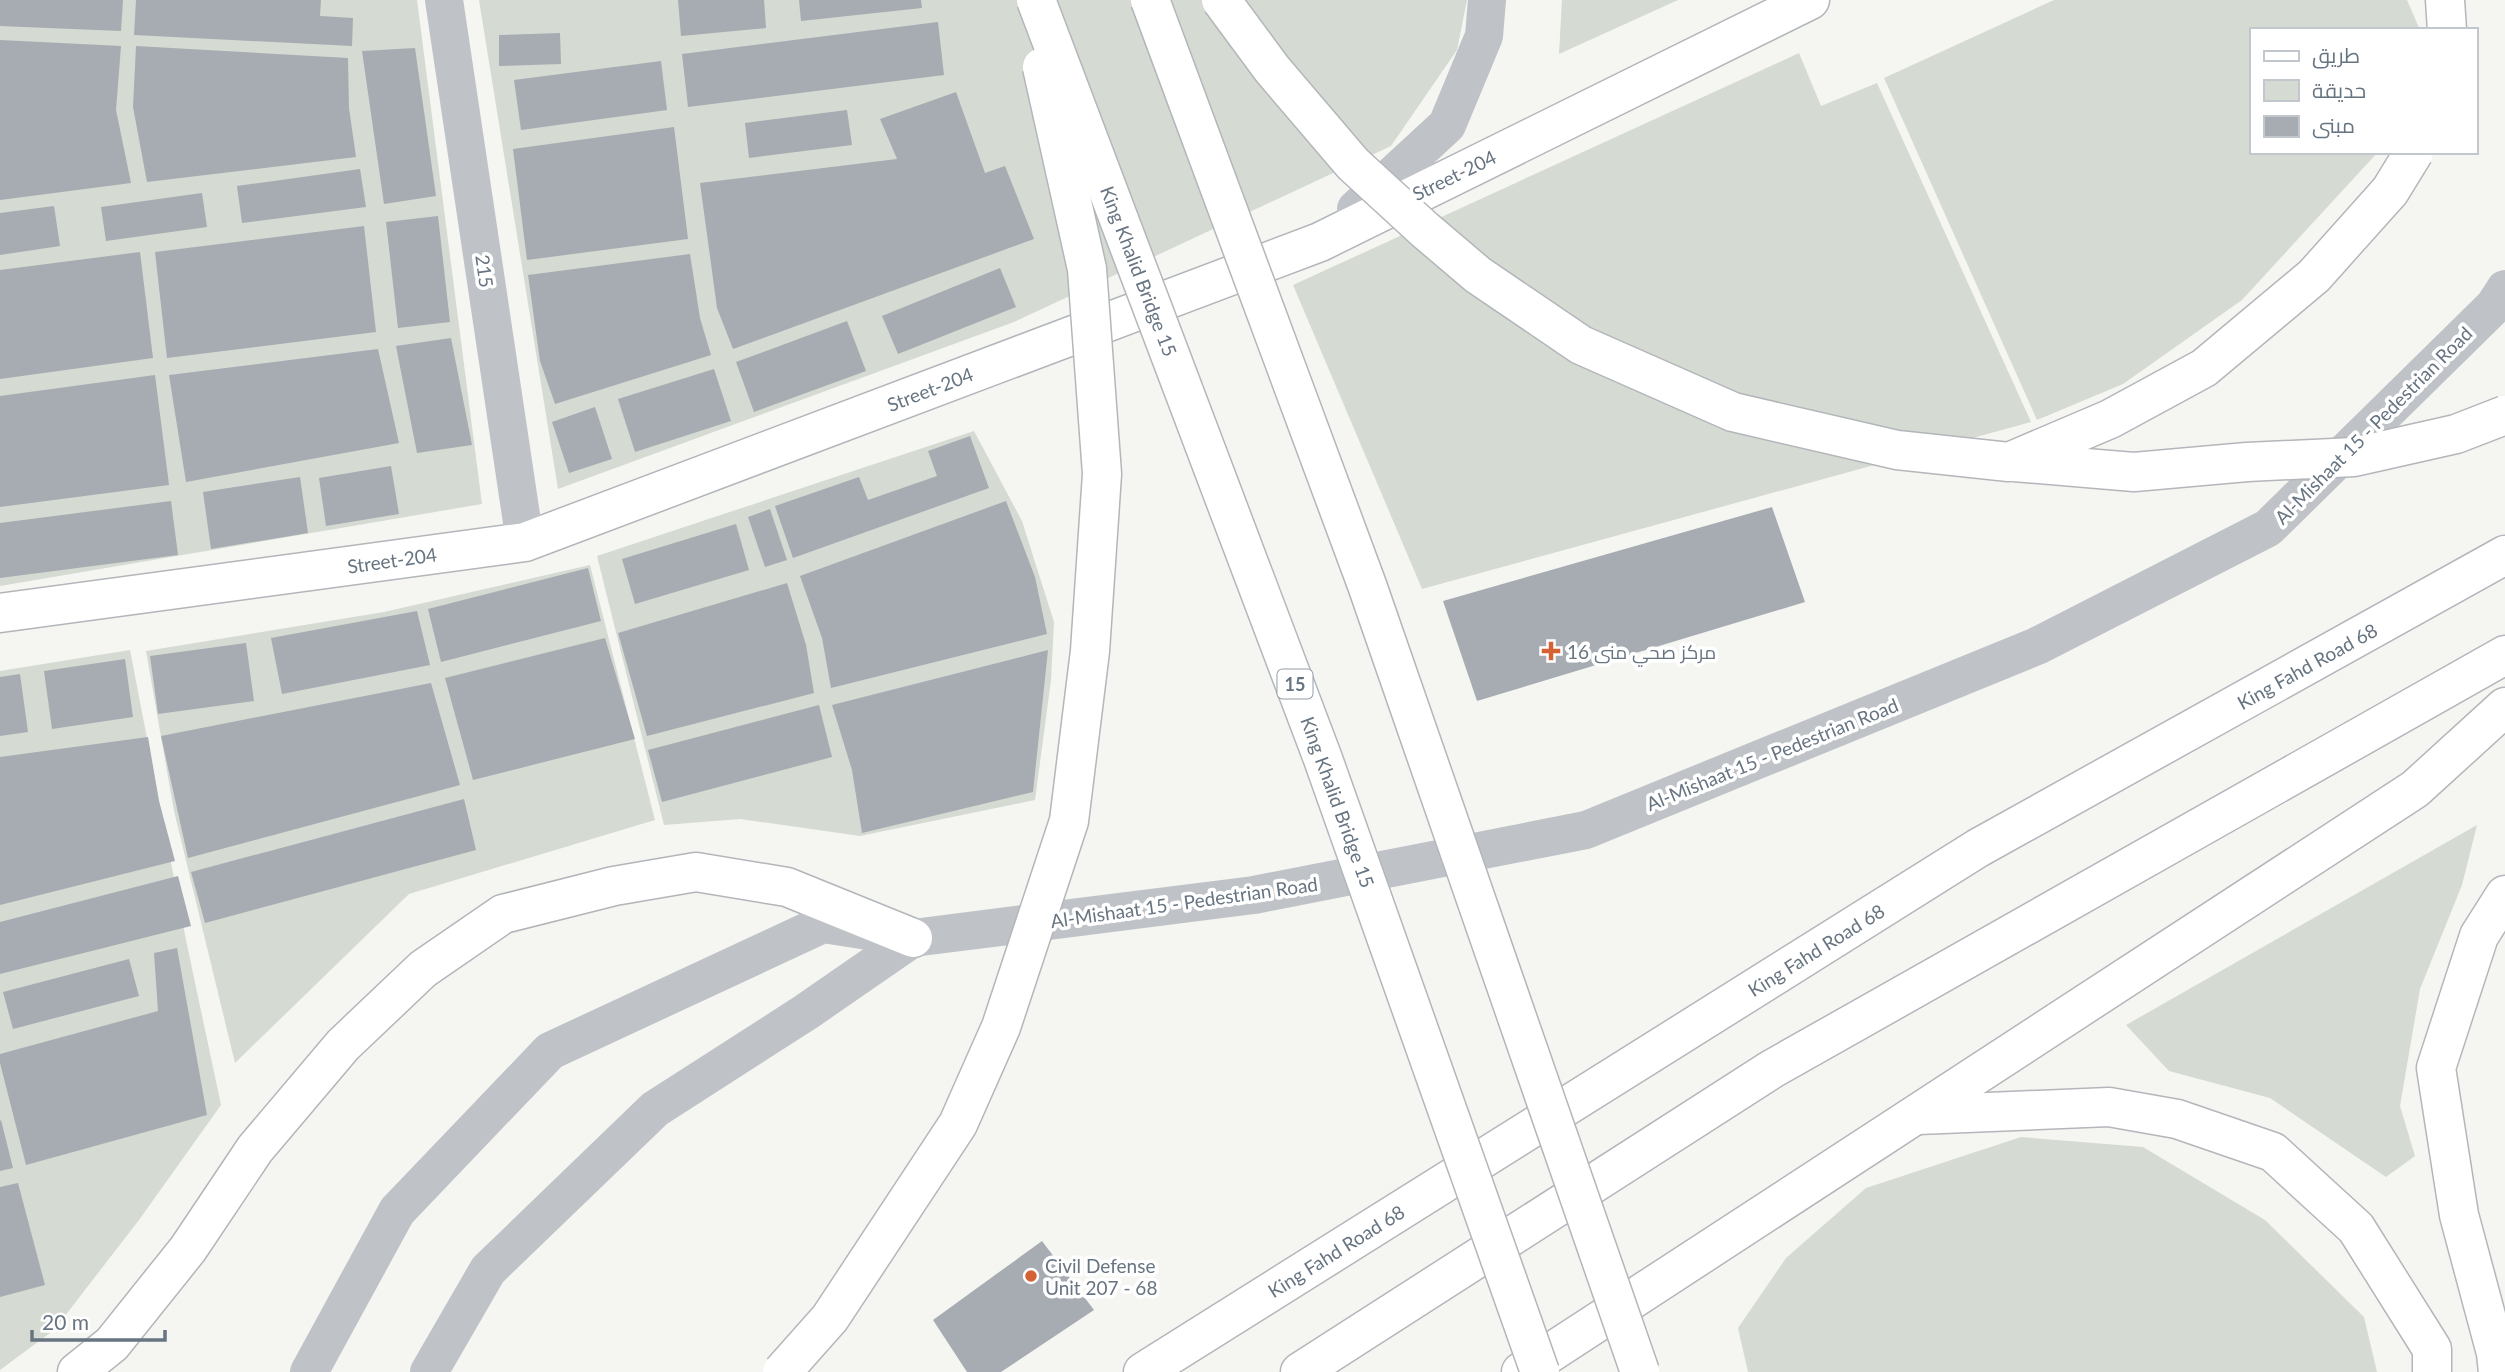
<svg xmlns="http://www.w3.org/2000/svg" width="2505" height="1372" font-family="Lato,Cairo,sans-serif">
  <rect width="100%" height="100%" fill="#f5f6f2"/>
  <g fill="#d5dad2">
    <path d="M0 0H417L482 504 0 586Z"/>
    <path d="M479 0H1467L1457 50 1391 146 1014 322 558 489Z"/>
    <path d="M1562 0H1678L1559 54Z"/>
    <path d="M2054 0H2407L2420 30H2251V152H2378L2242 300 2123 384 2037 420 1884 78Z"/>
    <path d="M1799 53 1821 106 1877 83 2031 422 1422 589 1293 285Z"/>
    <path d="M974 431 1022 521 1054 622 1051 680 1035 800 860 836 740 819 664 825 597 556Z"/>
    <path d="M590 565 655 820 409 894 235 1063 174 811 146 651 384 612Z"/>
    <path d="M130 650 186 940 221 1105 139 1220 54 1330 0 1370V671Z"/>
    <path d="M2477 825 2462 885 2420 989 2400 1106 2415 1156 2386 1177 2270 1098 2169 1071 2126 1025Z"/>
    <path d="M2021 1137 2143 1147 2265 1220 2364 1317 2377 1372H1748L1738 1328 1786 1258 1866 1188Z"/>
  </g>
  <g fill="#a6acb2">
    <path d="M0 0H123L121 31 0 26Z"/>
    <path d="M136 0H321L320 16 353 18 352 46 134 35Z"/>
    <path d="M678 0H764L766 28 681 36Z"/>
    <path d="M799 0H921L922 8 801 21Z"/>
    <path d="M938 22 944 75 688 107 682 54Z"/>
    <path d="M560 33 561 64 499 66V35Z"/>
    <path d="M0 40 121 46 116 110 131 183 0 200Z"/>
    <path d="M136 46 348 58 349 108 356 157 147 182 133 107Z"/>
    <path d="M415 48 436 196 384 204 362 51Z"/>
    <path d="M661 61 667 110 521 130 514 80Z"/>
    <path d="M956 92 985 173 1005 166 1034 239 733 349 717 308 700 183 897 159 880 119Z"/>
    <path d="M847 110 852 145 749 158 745 123Z"/>
    <path d="M674 127 688 239 527 260 513 149Z"/>
    <path d="M360 169 366 207 242 223 237 186Z"/>
    <path d="M202 193 207 227 106 241 101 207Z"/>
    <path d="M54 206 60 246 0 255V213Z"/>
    <path d="M438 216 450 322 398 328 386 222Z"/>
    <path d="M364 226 376 332 167 358 155 252Z"/>
    <path d="M140 252 153 358 0 379V270Z"/>
    <path d="M690 254 700 318 711 355 555 404 540 361 528 275Z"/>
    <path d="M1000 268 1016 307 898 354 882 316Z"/>
    <path d="M847 321 866 371 754 412 736 362Z"/>
    <path d="M451 338 472 445 417 453 396 346Z"/>
    <path d="M378 349 399 443 186 482 169 375Z"/>
    <path d="M714 369 731 421 635 452 618 399Z"/>
    <path d="M155 375 169 485 0 507V396Z"/>
    <path d="M595 407 612 459 569 473 552 422Z"/>
    <path d="M970 436 989 488 793 558 775 506 859 477 868 500 937 476 928 451Z"/>
    <path d="M391 466 399 514 326 526 319 478Z"/>
    <path d="M300 477 308 533 211 549 203 492Z"/>
    <path d="M171 501 178 555 0 578V523Z"/>
    <path d="M1006 501 1035 577 1047 634 831 688 822 638 800 576Z"/>
    <path d="M1772 507 1805 602 1477 701 1443 601Z"/>
    <path d="M770 509 787 560 765 567 748 517Z"/>
    <path d="M736 524 749 570 635 604 622 559Z"/>
    <path d="M588 568 601 621 441 662 428 609Z"/>
    <path d="M787 583 806 645 814 693 647 736 618 633Z"/>
    <path d="M417 611 430 665 282 694 271 638Z"/>
    <path d="M605 638 635 739 473 780 445 678Z"/>
    <path d="M246 643 254 701 158 714 150 656Z"/>
    <path d="M1048 650 1033 792 862 833 852 770 832 705Z"/>
    <path d="M125 659 133 717 52 729 44 671Z"/>
    <path d="M20 674 28 732 0 736V677Z"/>
    <path d="M431 683 460 785 188 858 161 736Z"/>
    <path d="M819 705 832 757 662 802 648 750Z"/>
    <path d="M148 737 159 801 175 861 0 905V757Z"/>
    <path d="M464 799 476 850 205 923 191 872Z"/>
    <path d="M178 876 191 926 0 974V922Z"/>
    <path d="M177 948 207 1115 26 1165 0 1063V1054L158 1011 154 953Z"/>
    <path d="M129 959 139 996 13 1029 3 992Z"/>
    <path d="M1 1120 13 1168 0 1171V1121Z"/>
    <path d="M18 1183 45 1285 0 1297V1187Z"/>
    <path d="M1042 1241 1094 1310 1001 1372H967L933 1320Z"/>
  </g>
  <g fill="none" stroke-linecap="round" stroke-linejoin="round">
    <g stroke="#b2b6ba" stroke-width="41">
      <g id="secondary">
        <path d="M0 613 525 542 1320 242 1810 0"/>
        <path d="M77 1372 112 1344 188 1249 255 1149 343 1045 423 969 503 914 614 886 696 872 787 887 913 938"/>
      </g>
    </g>
    <g stroke="#b3b6ba" stroke-width="41">
      <g id="primary">
        <path d="M2445 0 2447 30"/>
        <path d="M1918 1115 2109 1107 2177 1119 2273 1152 2356 1228 2432 1349V1372"/>
        <path d="M1143 1372 1978 848 2505 555"/>
        <path d="M1300 1372 1772 1069 2505 655"/>
        <path d="M1521 1372 2415 789 2505 707"/>
        <path d="M2498 1372 2496 1353 2459 1215 2436 1068 2479 936 2505 895"/>
      </g>
    </g>
    <g stroke="#bfc2c6" stroke-width="38">
      <path d="M444 0 525 542"/>
      <path d="M1356 209 1447 125 1484 36 1487 0"/>
      <path d="M309 1372 397 1211 550 1051 823 924 913 938 1254 895 1586 830 2037 646 2268 528 2494 306 2505 289"/>
      <path d="M429 1372 488 1270 655 1109 806 1012 913 938"/>
    </g>
    <use href="#secondary" stroke="#fff" stroke-width="38"/>
    <use href="#primary" stroke="#fff" stroke-width="38"/>
    <g stroke="#b3b6ba" stroke-width="41" stroke-linecap="butt">
      <g id="primary-bridge">
        <path d="M1036 0 1323 759 1540 1372"/>
        <path d="M1150 0 1367 585 1640 1372"/>
        <path d="M1221 0 1272 69 1353 164 1425 230 1478 275 1581 345 1733 412 1897 450 2009 462 2110 419 2204 368 2314 276 2390 191 2414 152"/>
        <path d="M2014 462 2134 472 2247 462 2354 457 2456 434 2505 415"/>
        <path d="M782 1372 830 1318 958 1124 1001 1027 1069 821 1090 651 1102 474 1087 269 1042 67"/>
      </g>
    </g>
    <use href="#primary-bridge" stroke="#fff" stroke-width="38"/>
  </g>
  <g fill="#d46234" stroke="#fff" stroke-width="2.5">
    <path d="M1547.5 640.5h7v7h7v7h-7v7h-7v-7h-7v-7h7z"/>
    <circle cx="1031" cy="1276" r="7"/>
  </g>
  <g text-anchor="middle" dominant-baseline="central" stroke-width="7" stroke-linejoin="round" paint-order="stroke">
    <rect fill="#fff" stroke="#959ea7" stroke-width="2" x="1277.5" y="669.5" width="35" height="29" rx="5"/>
    <g font-size="18" font-weight="bold" fill="#677481">
      <text x="1295" y="684">15</text>
    </g>
    <g font-size="19" fill="#677481" stroke="#fff">
      <text transform="translate(1454 175) rotate(-26)">Street-204</text>
      <text transform="translate(485 271) rotate(82)">215</text>
      <text transform="translate(1139 271) rotate(69)">King Khalid Bridge 15</text>
      <text transform="translate(930 389) rotate(-21)">Street-204</text>
      <text transform="translate(2373 425) rotate(-45)">Al-Mishaat 15 - Pedestrian Road</text>
      <text transform="translate(392 560) rotate(-8)">Street-204</text>
      <text transform="translate(2307 666) rotate(-29)">King Fahd Road 68</text>
      <text transform="translate(1772 754) rotate(-22)">Al-Mishaat 15 - Pedestrian Road</text>
      <text transform="translate(1338 802) rotate(70)">King Khalid Bridge 15</text>
      <text transform="translate(1184 902) rotate(-8)">Al-Mishaat 15 - Pedestrian Road</text>
      <text transform="translate(1816 950) rotate(-32)">King Fahd Road 68</text>
      <text transform="translate(1336 1251) rotate(-32)">King Fahd Road 68</text>
    </g>
    <g font-size="19" fill="#677481" stroke="#fff" text-anchor="start">
      <text x="1567" y="651">مركز صحي منى 16</text>
      <text x="1045" y="1265">Civil Defense<tspan x="1045" dy="22">Unit 207 - 68</tspan></text>
    </g>
  </g>
  <rect x="2250" y="28" width="228" height="126" fill="#ffffff" stroke="#c2c7cd" stroke-width="2"/>
  <rect x="2264" y="51" width="35" height="10" fill="#ffffff" stroke="#c2c7cd" stroke-width="2"/>
  <text x="2312" y="63" font-size="21" fill="#677481">طريق</text>
  <rect x="2264" y="80" width="35" height="21" fill="#d5dad2" stroke="#c2c7cd" stroke-width="2"/>
  <text x="2312" y="98" font-size="21" fill="#677481">حديقة</text>
  <rect x="2264" y="116" width="35" height="21" fill="#a6acb2" stroke="#c2c7cd" stroke-width="2"/>
  <text x="2312" y="133" font-size="21" fill="#677481">مبنى</text>
  <path d="M32 1330v10h133v-10" fill="none" stroke="#677481" stroke-width="3.5"/>
  <text x="42" y="1330" font-size="21" fill="#677481" stroke="#ffffff" stroke-width="5" paint-order="stroke">20 m</text>
</svg>
